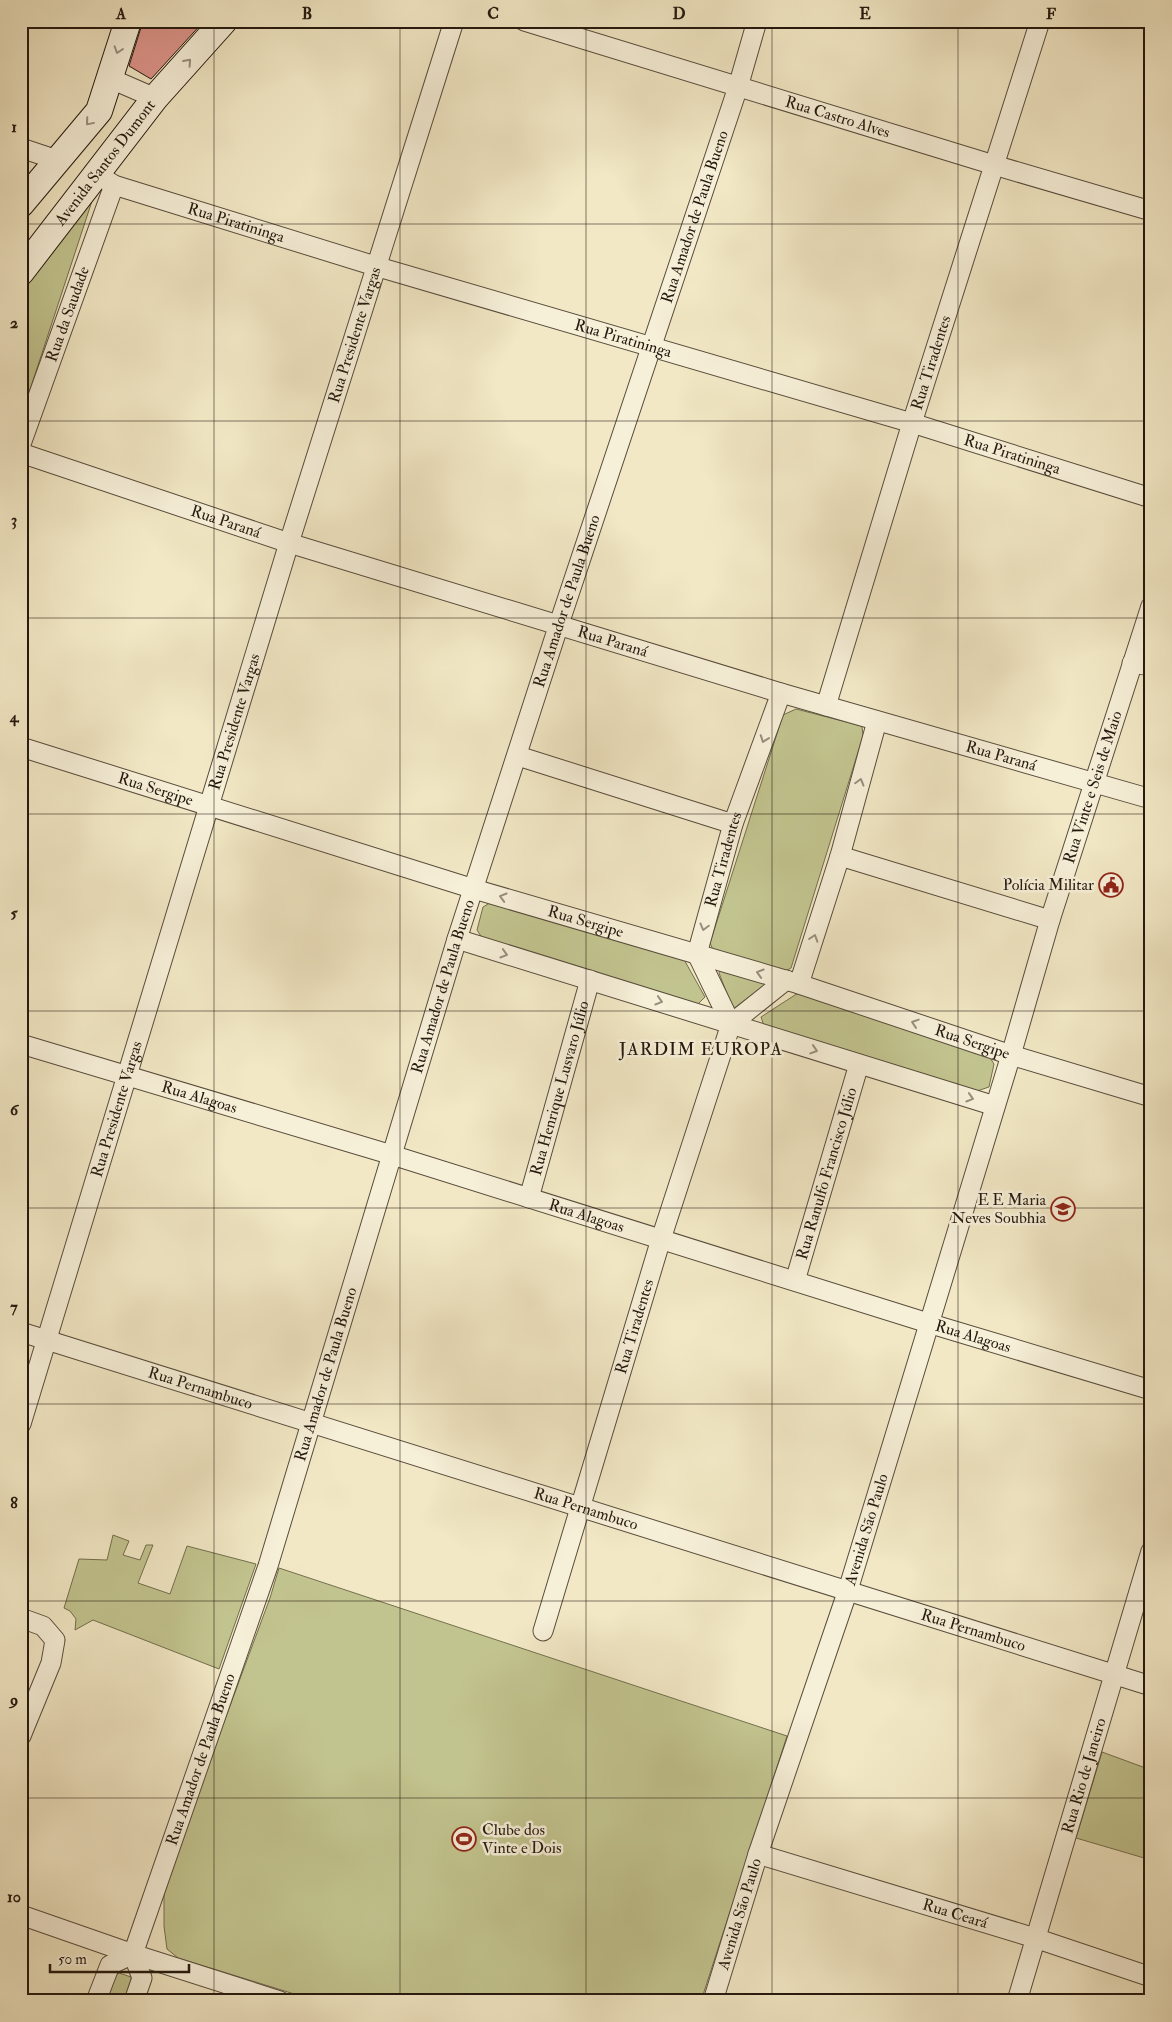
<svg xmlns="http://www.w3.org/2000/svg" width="1172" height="2022" font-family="'IM FELL Double Pica',serif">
  <rect width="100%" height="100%" fill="#f2e8c5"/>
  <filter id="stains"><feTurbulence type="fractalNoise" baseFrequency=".004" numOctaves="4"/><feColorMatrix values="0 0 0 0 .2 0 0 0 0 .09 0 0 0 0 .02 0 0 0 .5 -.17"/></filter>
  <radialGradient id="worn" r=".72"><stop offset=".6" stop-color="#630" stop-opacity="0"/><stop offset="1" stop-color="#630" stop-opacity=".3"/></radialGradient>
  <g fill="#c2c48f" stroke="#736e4e">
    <path d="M93 198 21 417V290Z"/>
    <path d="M796 709 862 726 863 736 791 968 782 973 714 952 710 943 783 715Z"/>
    <path d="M493 901 682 956 705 997 698 1004 484 941 477 930 483 907Z"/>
    <path d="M721 967 764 979 766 984 733 1009 719 973Z"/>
    <path d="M798 993 987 1053 994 1064 989 1087 977 1091 764 1026 761 1017Z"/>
    <path d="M113 1535 129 1541 123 1555 140 1560 146 1545H153L138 1583 170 1594 187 1546 256 1564 219 1669 93 1620 75 1630 76 1619 70 1611 64 1608 79 1559 107 1560Z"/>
    <path d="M279 1568 787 1736 701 2001H317L178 1958 167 1949 164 1926V1892L221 1730 270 1598Z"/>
    <path d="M1102 1752 1151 1770V1860L1076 1838Z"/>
    <path d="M119 1973 131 1977 132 1988 127 2001H103L111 1979Z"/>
  </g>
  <path fill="#dd948a" stroke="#24180e" d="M143 21H204L151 79 129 66Z"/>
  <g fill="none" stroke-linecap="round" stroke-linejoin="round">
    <g stroke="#584c3c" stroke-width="21">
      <g id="street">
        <path id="s1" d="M524 21 994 165 1151 211"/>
        <path d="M109 78 155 98"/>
        <path d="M21 148 57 160"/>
        <path id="s2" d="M97 174 114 185 375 266 912 423 1151 498"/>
        <path id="s3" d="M21 444 114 185"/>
        <path id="s4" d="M21 453 289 543 781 693 1151 799"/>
        <path d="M1132 663 1151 666"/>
        <path id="s5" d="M826 706 912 423 1040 21"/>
        <path id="s6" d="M21 747 474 889 799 984 1011 1055 1151 1097"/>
        <path d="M518 756 733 824"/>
        <path d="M840 856 1050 920"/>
        <path d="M457 939 995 1106"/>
        <path d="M799 984 840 856 877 721"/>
        <path id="s7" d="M731 1024 697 954 733 824 781 693"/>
        <path id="s8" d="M21 1044 392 1155 928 1323 1151 1390"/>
        <path id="s9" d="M529 1198 590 980"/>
        <path id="s10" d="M795 1281 859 1064"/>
        <path id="s11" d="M21 1332 1151 1686"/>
        <path id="s12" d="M21 1424 289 543 454 21"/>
        <path d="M21 1618 43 1626 55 1640 51 1663 21 1736"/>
        <path id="s13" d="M543 1631 661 1239 731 1024 786 980"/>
        <path id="s14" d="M758 1854 1035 1938 1151 1977"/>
        <path d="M21 1915 133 1954 280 2001"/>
        <path d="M96 2001 110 1965 133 1954"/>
        <path id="s15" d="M134 2001 142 1978 133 1954 268 1566 457 939 559 624 738 87 757 21"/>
        <path id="s16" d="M713 2001 758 1854 848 1590 1011 1055 1050 920 1151 606"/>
        <path id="s17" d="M1017 2001 1151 1551"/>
      </g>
    </g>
    <g stroke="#24180e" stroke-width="28">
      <g id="secondary">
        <path d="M21 204 99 111 128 21"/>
        <path id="s18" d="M21 272 155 98 224 21"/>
      </g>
    </g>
    <use href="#street" stroke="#f7f0d9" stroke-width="19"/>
    <use href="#secondary" stroke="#f7f0d9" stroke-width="26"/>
  </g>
  <defs><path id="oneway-chevron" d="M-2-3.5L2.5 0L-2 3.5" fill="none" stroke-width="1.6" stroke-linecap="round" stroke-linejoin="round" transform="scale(1.25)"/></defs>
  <g stroke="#988f7e">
    <use href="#oneway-chevron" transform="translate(118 50) rotate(108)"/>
    <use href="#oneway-chevron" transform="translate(188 62) rotate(-48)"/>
    <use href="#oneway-chevron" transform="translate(89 122) rotate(130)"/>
    <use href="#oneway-chevron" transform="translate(764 739) rotate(110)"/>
    <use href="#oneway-chevron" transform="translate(860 782) rotate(-74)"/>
    <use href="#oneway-chevron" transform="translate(503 897) rotate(-164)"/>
    <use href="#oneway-chevron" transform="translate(704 927) rotate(105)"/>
    <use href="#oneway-chevron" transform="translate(814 938) rotate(-72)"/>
    <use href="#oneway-chevron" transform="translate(504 954) rotate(17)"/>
    <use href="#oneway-chevron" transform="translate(760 973) rotate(-163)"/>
    <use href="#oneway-chevron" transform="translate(659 1001) rotate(17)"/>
    <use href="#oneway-chevron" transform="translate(915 1023) rotate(-162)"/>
    <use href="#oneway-chevron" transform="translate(814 1050) rotate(18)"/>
    <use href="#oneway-chevron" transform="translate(970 1098) rotate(17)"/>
  </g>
  <path fill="none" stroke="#24180e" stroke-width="1" stroke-opacity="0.55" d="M214 21V2001M400 21V2001M586 21V2001M772 21V2001M958 21V2001M21 224H1151M21 421H1151M21 618H1151M21 814H1151M21 1011H1151M21 1208H1151M21 1404H1151M21 1601H1151M21 1798H1151"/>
  <defs>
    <g id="civic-ring" transform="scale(1.25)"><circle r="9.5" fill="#f7f0d9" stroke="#8f2418" stroke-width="1.5"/><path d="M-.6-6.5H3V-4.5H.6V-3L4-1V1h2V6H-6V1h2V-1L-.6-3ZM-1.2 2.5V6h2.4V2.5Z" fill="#8f2418"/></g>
    <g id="school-ring" transform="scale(1.25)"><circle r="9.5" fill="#f7f0d9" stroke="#8f2418" stroke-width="1.5"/><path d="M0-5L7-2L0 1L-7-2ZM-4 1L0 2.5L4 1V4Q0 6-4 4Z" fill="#8f2418"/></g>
    <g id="stadium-ring" transform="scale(1.25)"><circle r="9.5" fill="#f7f0d9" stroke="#8f2418" stroke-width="1.5"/><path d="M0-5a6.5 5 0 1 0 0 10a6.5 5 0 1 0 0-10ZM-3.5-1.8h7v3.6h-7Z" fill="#8f2418"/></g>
  </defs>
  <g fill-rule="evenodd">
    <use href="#civic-ring" x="1111" y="885"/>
    <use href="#school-ring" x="1063" y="1209"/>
    <use href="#stadium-ring" x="464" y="1839"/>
  </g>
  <g text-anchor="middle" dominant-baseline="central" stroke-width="5" stroke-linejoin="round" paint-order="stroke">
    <g font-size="16" fill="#24180e" stroke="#f7f0d9">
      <text stroke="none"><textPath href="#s1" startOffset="328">Rua Castro Alves</textPath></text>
      <text stroke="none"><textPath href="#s18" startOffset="138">Avenida Santos Dumont</textPath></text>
      <text stroke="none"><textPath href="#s15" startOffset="1876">Rua Amador de Paula Bueno</textPath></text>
      <text stroke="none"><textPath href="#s2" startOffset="148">Rua Piratininga</textPath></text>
      <text stroke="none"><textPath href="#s3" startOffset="138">Rua da Saudade</textPath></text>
      <text stroke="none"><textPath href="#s12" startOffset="1139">Rua Presidente Vargas</textPath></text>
      <text stroke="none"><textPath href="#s2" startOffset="552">Rua Piratininga</textPath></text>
      <text stroke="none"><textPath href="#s5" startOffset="359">Rua Tiradentes</textPath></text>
      <text stroke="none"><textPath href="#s2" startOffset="958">Rua Piratininga</textPath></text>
      <text stroke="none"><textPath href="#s4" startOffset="216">Rua Paraná</textPath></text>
      <text stroke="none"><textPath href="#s15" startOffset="1471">Rua Amador de Paula Bueno</textPath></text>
      <text stroke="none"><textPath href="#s4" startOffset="621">Rua Paraná</textPath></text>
      <text stroke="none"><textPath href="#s12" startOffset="734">Rua Presidente Vargas</textPath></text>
      <text stroke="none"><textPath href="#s4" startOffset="1026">Rua Paraná</textPath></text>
      <text stroke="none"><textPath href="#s16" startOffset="1272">Rua Vinte e Seis de Maio</textPath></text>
      <text stroke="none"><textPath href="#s6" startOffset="141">Rua Sergipe</textPath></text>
      <text stroke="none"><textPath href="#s7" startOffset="176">Rua Tiradentes</textPath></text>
      <text stroke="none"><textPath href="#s6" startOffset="591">Rua Sergipe</textPath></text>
      <text stroke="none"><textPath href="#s15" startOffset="1066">Rua Amador de Paula Bueno</textPath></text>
      <text stroke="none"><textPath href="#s6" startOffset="996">Rua Sergipe</textPath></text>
      <text stroke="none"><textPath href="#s9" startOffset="114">Rua Henrique Lusvaro Júlio</textPath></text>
      <text stroke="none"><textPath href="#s8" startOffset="186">Rua Alagoas</textPath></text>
      <text stroke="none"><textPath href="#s12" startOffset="329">Rua Presidente Vargas</textPath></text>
      <text stroke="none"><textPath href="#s10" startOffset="112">Rua Ranulfo Francisco Júlio</textPath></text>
      <text stroke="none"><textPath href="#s8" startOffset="591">Rua Alagoas</textPath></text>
      <text stroke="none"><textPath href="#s13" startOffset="318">Rua Tiradentes</textPath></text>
      <text stroke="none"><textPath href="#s8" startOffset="996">Rua Alagoas</textPath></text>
      <text stroke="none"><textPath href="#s15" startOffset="661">Rua Amador de Paula Bueno</textPath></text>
      <text stroke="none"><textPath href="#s11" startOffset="188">Rua Pernambuco</textPath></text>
      <text stroke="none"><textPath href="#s11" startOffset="592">Rua Pernambuco</textPath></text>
      <text stroke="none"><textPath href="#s16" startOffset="496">Avenida São Paulo</textPath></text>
      <text stroke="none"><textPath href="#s11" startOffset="998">Rua Pernambuco</textPath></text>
      <text stroke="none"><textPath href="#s15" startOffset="256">Rua Amador de Paula Bueno</textPath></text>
      <text stroke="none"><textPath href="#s17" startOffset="235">Rua Rio de Janeiro</textPath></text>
      <text stroke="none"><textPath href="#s16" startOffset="91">Avenida São Paulo</textPath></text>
      <text stroke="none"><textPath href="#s14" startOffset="206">Rua Ceará</textPath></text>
    </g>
    <g font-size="16" fill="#24180e" stroke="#f7f0d9" text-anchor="end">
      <text x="1094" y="885">Polícia Militar</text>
      <text x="1046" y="1200">E E Maria<tspan x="1046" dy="18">Neves Soubhia</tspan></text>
      <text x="482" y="1830" text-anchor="start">Clube dos<tspan x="482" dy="18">Vinte e Dois</tspan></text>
    </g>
    <g font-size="18" letter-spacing="1" fill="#24180e" stroke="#f7f0d9">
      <text x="701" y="1049">JARDIM EUROPA</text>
    </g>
  </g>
  <rect width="1172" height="2022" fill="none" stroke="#f2e8c5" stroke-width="55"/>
  <path d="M50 1964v8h139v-8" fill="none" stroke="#24180e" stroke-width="2.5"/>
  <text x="58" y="1964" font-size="15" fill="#24180e" stroke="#f7f0d9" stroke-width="4" paint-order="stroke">50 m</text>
  <rect x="28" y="28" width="1116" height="1966" fill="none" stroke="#24180e" stroke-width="2"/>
  <g font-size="16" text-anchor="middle" font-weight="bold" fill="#24180e">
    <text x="121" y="19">A</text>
    <text x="307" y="19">B</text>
    <text x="493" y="19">C</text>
    <text x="679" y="19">D</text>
    <text x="865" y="19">E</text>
    <text x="1051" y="19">F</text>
    <text x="14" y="132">1</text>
    <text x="14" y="328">2</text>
    <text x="14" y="525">3</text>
    <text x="14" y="722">4</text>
    <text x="14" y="918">5</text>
    <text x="14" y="1115">6</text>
    <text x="14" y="1312">7</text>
    <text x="14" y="1508">8</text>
    <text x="14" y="1705">9</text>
    <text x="14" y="1902">10</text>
  </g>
  <rect width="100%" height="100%" filter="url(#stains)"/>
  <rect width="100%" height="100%" fill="url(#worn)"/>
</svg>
